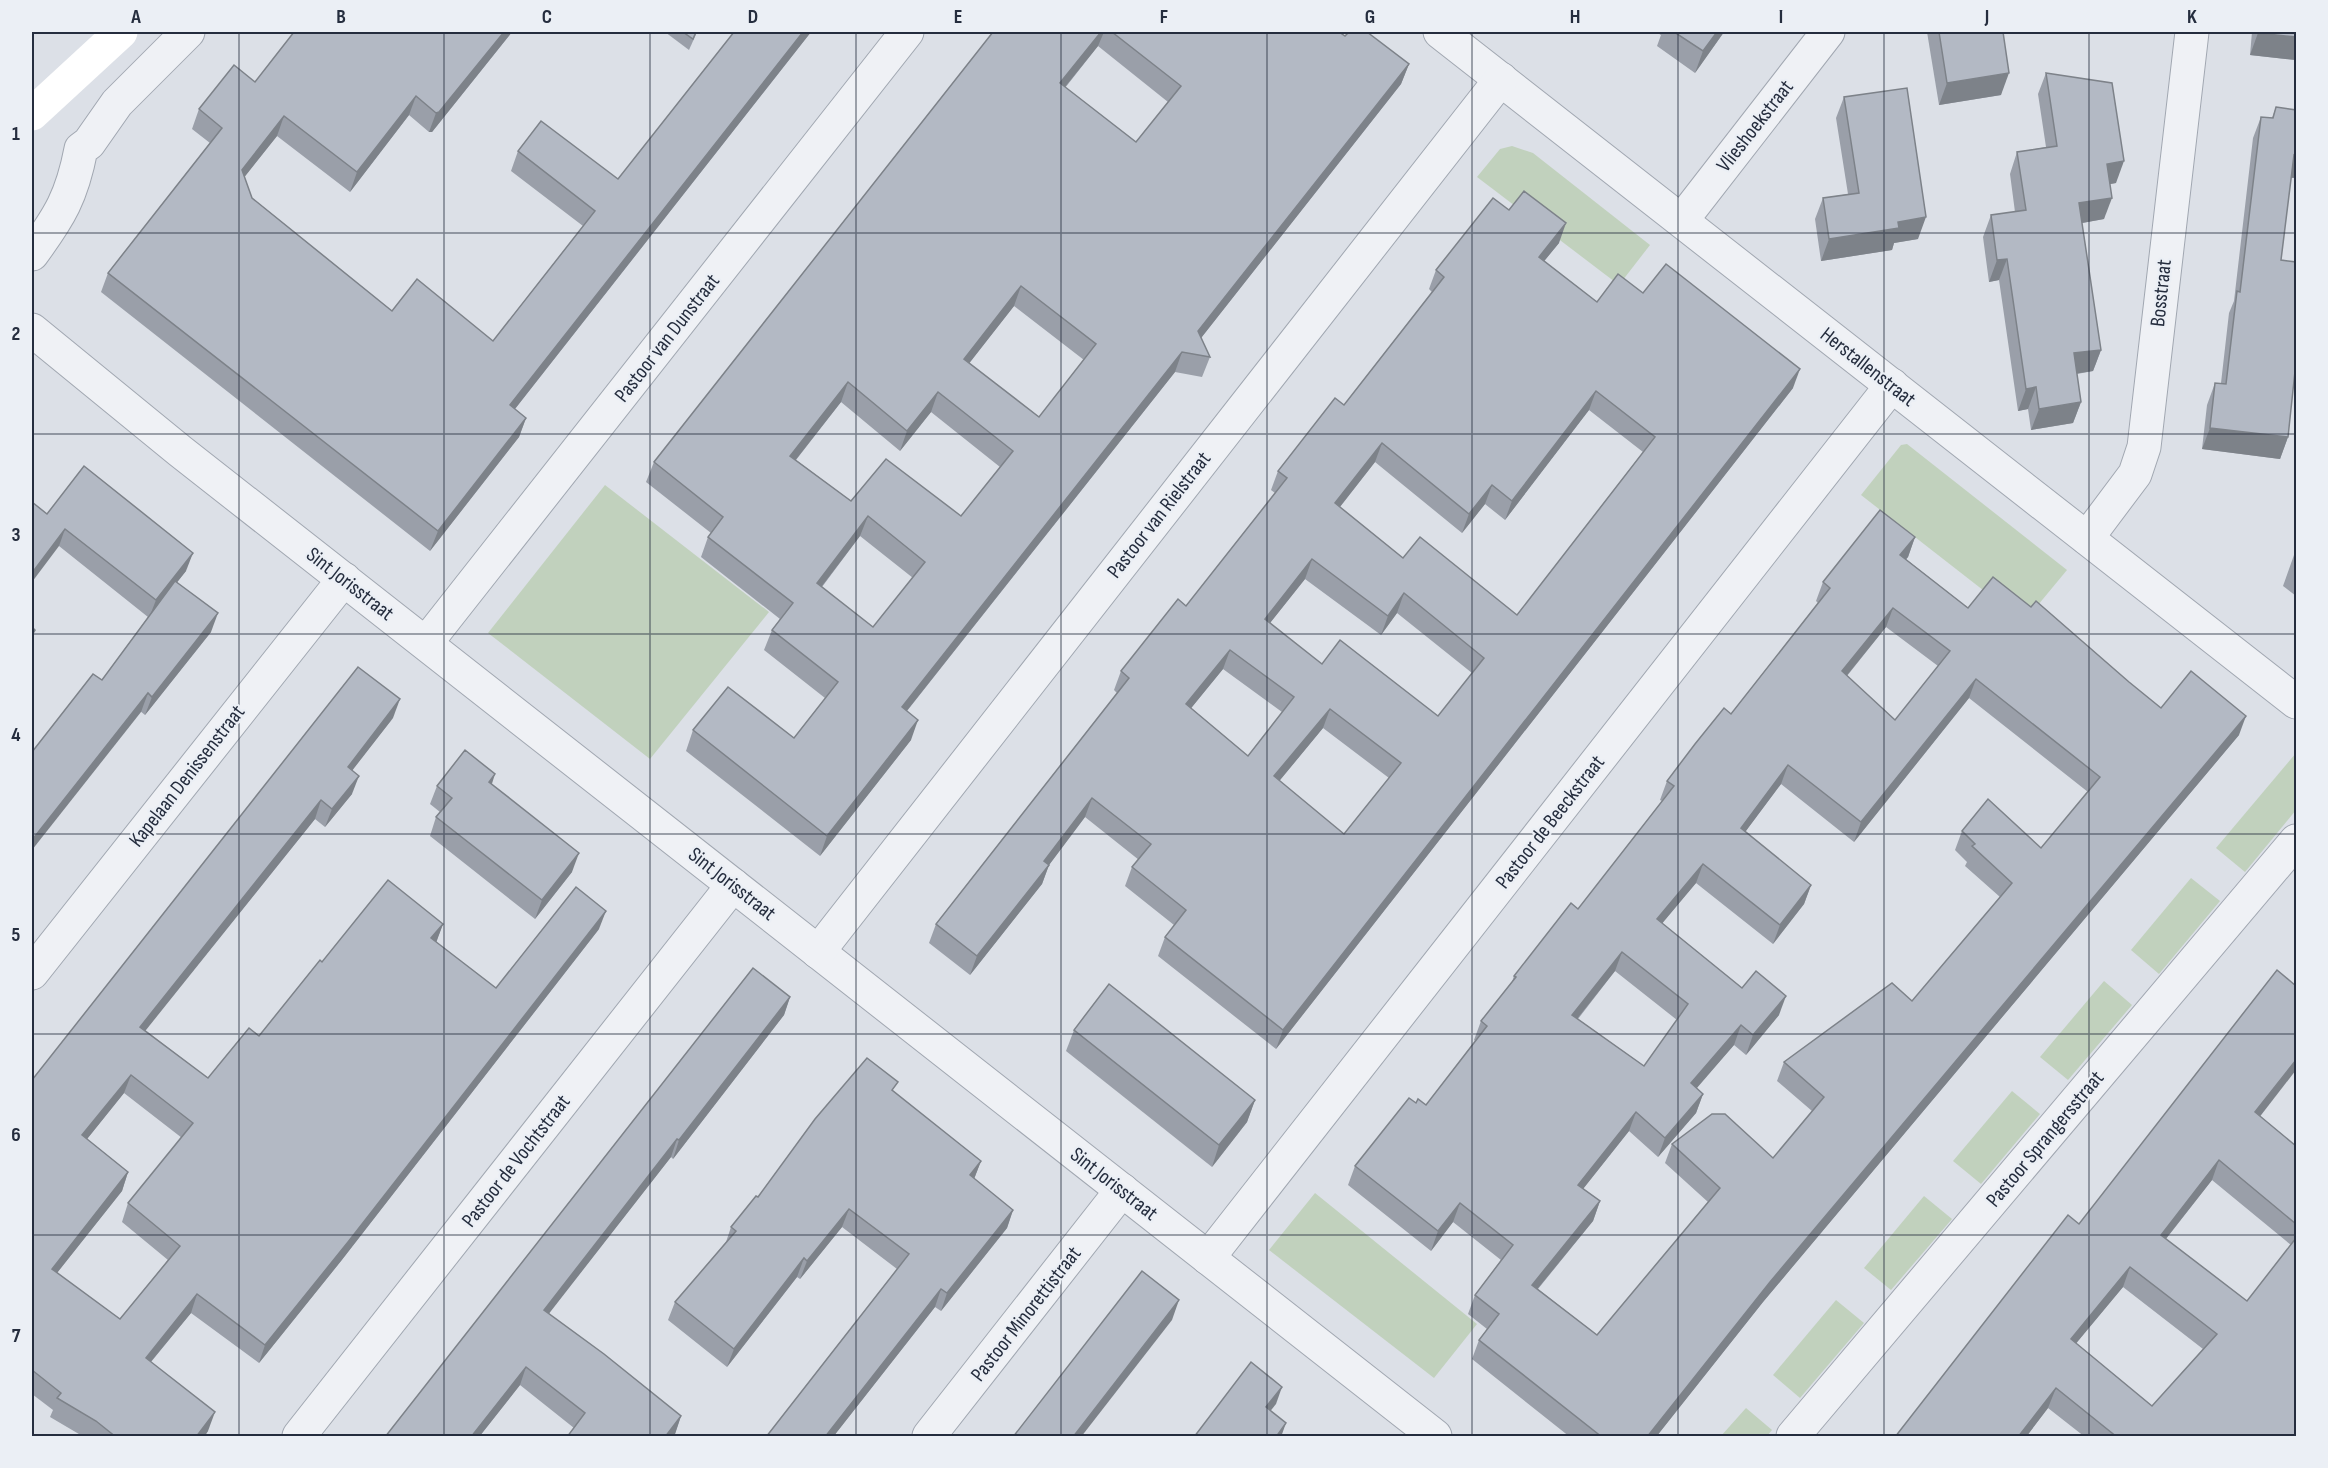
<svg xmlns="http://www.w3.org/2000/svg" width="2328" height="1468" font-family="'Sofia Sans Condensed',sans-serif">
  <rect width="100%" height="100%" fill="#dce0e7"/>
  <g fill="#c1d1bd">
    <path d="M1512 146 1533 153 1650 245 1619 285 1477 177 1500 149Z"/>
    <path d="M1907 444 2067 570 2024 622 1861 495 1901 445Z"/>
    <path d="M605 485 769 612 650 759 488 633Z"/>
    <path d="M2296 753V810L2245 872 2216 848Z"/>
    <path d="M2191 878 2220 901 2159 974 2131 950Z"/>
    <path d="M2104 981 2132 1005 2068 1080 2040 1057Z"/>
    <path d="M2012 1091 2040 1114 1981 1184 1953 1161Z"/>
    <path d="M1315 1193 1477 1324 1434 1378 1269 1250Z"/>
    <path d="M1924 1196 1952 1219 1891 1290 1864 1268Z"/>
    <path d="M1836 1300 1864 1323 1800 1398 1773 1375Z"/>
    <path d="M1746 1408 1772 1430 1767 1436H1721Z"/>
  </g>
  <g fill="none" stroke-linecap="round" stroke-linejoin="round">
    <g stroke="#a1a7b1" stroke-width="35">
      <g id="street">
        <path d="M1440 32 2296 702"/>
        <path d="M1682 220 1828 32"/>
        <path d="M32 254C60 216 72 196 81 149L89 143 117 103 188 32"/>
        <path d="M32 330 180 451 1435 1436"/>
        <path d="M2087 538 2135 474 2144 447 2192 32"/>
        <path d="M426 643 907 32"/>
        <path d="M818 952 1501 79"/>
        <path d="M32 973 344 579"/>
        <path d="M1208 1258 1892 385"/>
        <path d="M299 1436 733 885"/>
        <path d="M929 1436 1122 1190"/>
        <path d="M1793 1436 2296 841"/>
      </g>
    </g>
    <use href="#street" stroke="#eff1f5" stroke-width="33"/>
    <path stroke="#fff" stroke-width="33" d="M32 114 121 32"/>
  </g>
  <g fill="#9a9fa9" fill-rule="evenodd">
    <path d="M512 32 432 132H429L409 115 350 192 277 136 244 177 252 198 392 311 493 341 583 226 511 171 518 151 618 179 734 32H811L515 409 526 418 519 437 430 551 101 292 108 273 210 143 192 129 199 109 255 82Z"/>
    <path d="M665 32H697L689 50Z"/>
    <path d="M993 32H1339L1345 36 1409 64 1401 84 1201 338 1210 357 1202 377 1175 372 907 711 911 740 820 856 686 751 693 730 794 738 825 698 764 650 772 630 780 619 701 557 708 537 711 533 646 482 654 462ZM1098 46 1168 102 1136 142 1065 88ZM1014 306 1084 360 1039 417 969 363ZM841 402 900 451 931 412 1000 467 961 516 851 501 796 460ZM860 536 913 578 873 627 822 587Z"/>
    <path d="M1656 32H1724L1695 73 1657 46 1661 35Z"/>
    <path d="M1927 32H2003L2001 95 1939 105Z"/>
    <path d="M2252 32H2296V60L2250 55Z"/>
    <path d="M2046 73 2116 183 2110 184 2104 219 2082 223 2101 350 2093 371 2077 374 2081 402 2073 423 2031 430 2028 409 2018 411 1999 280 1989 282 1983 237 1991 215 2015 212 2010 174 2017 152 2046 147 2038 94Z"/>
    <path d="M1844 97 1918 239 1894 243 1892 250 1821 261 1815 219 1823 198 1848 194 1836 118Z"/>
    <path d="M2276 107 2296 110V178H2291L2281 260 2288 437 2280 459 2202 449 2207 405 2215 383H2221L2229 313 2234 301 2253 138 2261 117 2272 118Z"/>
    <path d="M1509 210 1559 243 1544 261 1597 302 1643 293 1793 388 1276 1049 1158 956 1165 937 1174 925 1125 886 1132 867 1139 860 1085 817 1049 865 1042 884 970 975 929 943 936 924 1117 693 1114 690 1121 671 1186 606 1275 493 1271 490 1278 471 1344 405 1432 292 1429 289 1436 270ZM1589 410 1643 452 1517 615 1403 558 1340 507 1375 462 1462 533 1485 504 1505 520ZM1305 579 1381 635 1397 613 1472 673 1438 716 1322 664 1270 623ZM1223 669 1282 712 1248 756 1191 708ZM1323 728 1389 778 1344 834 1279 781Z"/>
    <path d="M47 514 186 571 177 582 211 632 145 715 102 680 148 617 59 546Z"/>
    <path d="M1915 537 1908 557 1906 559 1968 608 2031 607 2161 708 2239 735 1763 1302 1656 1437H1570L1472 1359 1479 1340 1487 1329 1468 1314 1475 1295 1501 1260 1453 1222 1431 1251 1348 1185 1355 1166 1416 1103 1426 1105 1475 1041 1474 1040 1481 1021 1512 982 1514 976 1578 909 1662 801 1660 800 1667 781 1731 714 1818 603 1816 601 1823 582ZM1886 627 1938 666 1895 720 1847 676ZM1969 698 2088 792 2041 848 1962 831 1955 850 1967 862 1965 866 2000 897 1912 1001 1784 1062 1777 1081 1812 1111 1773 1158 1672 1144 1665 1163 1708 1202 1597 1335 1538 1289 1593 1221 1600 1201 1583 1189 1629 1131 1658 1157 1696 1113 1703 1094 1696 1088 1734 1045 1746 1055 1779 1015 1742 988 1662 923 1696 883 1773 944 1804 904 1811 885 1745 832 1781 784 1854 842ZM1615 971 1677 1020 1644 1066 1578 1019Z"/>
    <path d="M2296 552V596L2283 586 2294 555Z"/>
    <path d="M393 718 352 770V794L325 827 315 819 145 1030 208 1078 259 1036 322 962 443 924 436 942 496 988 599 929 341 1261 259 1363 191 1313 151 1362 208 1431 204 1437H84L50 1417 53 1410 32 1394V1080ZM124 1093 182 1138 128 1203 122 1222 168 1260 120 1319 57 1273 122 1191 128 1172 87 1139Z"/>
    <path d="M492 785 572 872 535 919 430 836 436 817 440 812 430 804 437 786Z"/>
    <path d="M790 997 784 1015 673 1159 671 1157 548 1314 681 1416 675 1434 673 1437H567L574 1428 520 1385 479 1437H385Z"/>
    <path d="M1074 1030 1255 1100 1247 1122 1212 1167 1066 1051Z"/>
    <path d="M894 1092 981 1161 974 1179 1013 1210 1007 1228 941 1311 935 1307 833 1437H766L897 1269 842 1227 800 1279 797 1277 727 1367 668 1320 675 1302 726 1242 731 1227 758 1197Z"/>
    <path d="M2260 1116 2296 1146V1437H2085L2048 1408 2026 1437H1895L2079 1224ZM2212 1180 2291 1245 2247 1301 2166 1239ZM2123 1287 2203 1349 2152 1406 2076 1343Z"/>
  </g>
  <g fill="#7d8289">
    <path d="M504 32H512L432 132H429L436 113Z"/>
    <path d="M803 32H811L503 424 510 405Z"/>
    <path d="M1101 32H1104L1098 46 1052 103 1060 83Z"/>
    <path d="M1717 32H1724L1695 73 1703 51Z"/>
    <path d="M2258 33 2296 37V60L2250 55Z"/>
    <path d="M1409 64 1401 84 1190 352 1198 331Z"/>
    <path d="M2009 73 2001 95 1939 105 1947 83Z"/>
    <path d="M416 96 409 115 350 192 357 172Z"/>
    <path d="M284 116 277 136 235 189 242 170Z"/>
    <path d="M2294 155 2296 156V178L2286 177Z"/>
    <path d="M2124 161 2116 183 2099 186 2107 164Z"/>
    <path d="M2112 198 2104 219 2071 225 2079 203Z"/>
    <path d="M1926 217 1918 239 1894 243 1892 250 1821 261 1829 239 1898 222Z"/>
    <path d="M1566 223 1559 243 1532 276 1539 257Z"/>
    <path d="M2007 259 1999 280 1989 282 1997 260Z"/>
    <path d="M1021 286 1014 306 957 379 964 359Z"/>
    <path d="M2101 350 2093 371 2067 375 2074 353Z"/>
    <path d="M1182 352 1175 372 894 727 902 707Z"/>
    <path d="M1800 369 1793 388 1276 1049 1283 1030Z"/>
    <path d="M848 382 841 402 783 476 790 456Z"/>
    <path d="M2036 387 2028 409 2018 411 2026 389Z"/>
    <path d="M1596 391 1589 410 1505 520 1512 501Z"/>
    <path d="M938 392 931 412 900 451 907 431Z"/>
    <path d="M2081 402 2073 423 2031 430 2039 409Z"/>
    <path d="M526 418 519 437 430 551 438 531Z"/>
    <path d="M2210 428 2288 437 2280 459 2202 449Z"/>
    <path d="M1382 443 1375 462 1328 522 1335 503Z"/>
    <path d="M1492 485 1485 504 1462 533 1469 514Z"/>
    <path d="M868 516 860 536 809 603 817 583Z"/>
    <path d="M65 529 59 546 32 582V573Z"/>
    <path d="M1915 537 1908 557 1893 575 1900 555Z"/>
    <path d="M193 553 186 571 149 618 156 600Z"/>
    <path d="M1312 559 1305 579 1258 638 1265 619Z"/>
    <path d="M1404 593 1397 613 1381 635 1388 616Z"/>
    <path d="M1893 608 1886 627 1835 690 1842 671Z"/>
    <path d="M218 613 211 632 145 715 152 697Z"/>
    <path d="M1230 650 1223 669 1179 723 1186 704Z"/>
    <path d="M1976 679 1969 698 1854 842 1861 822Z"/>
    <path d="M148 693 141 712 32 850V840Z"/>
    <path d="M400 699 393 718 341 785 348 767Z"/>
    <path d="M1330 709 1323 728 1267 796 1274 776Z"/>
    <path d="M2246 716 2239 735 1763 1302 1656 1437H1647L1770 1282Z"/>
    <path d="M918 720 911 740 820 856 827 836Z"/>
    <path d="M1788 765 1781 784 1734 847 1741 828Z"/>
    <path d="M495 774 489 793V782Z"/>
    <path d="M359 776 352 794 325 827 332 809Z"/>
    <path d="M1092 798 1085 817 1049 865 1042 884 970 975 977 956 1044 861Z"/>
    <path d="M321 800 315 819 134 1045 140 1027Z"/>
    <path d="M579 853 572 872 535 919 542 900Z"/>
    <path d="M1703 864 1696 883 1650 938 1657 919Z"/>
    <path d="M1811 885 1804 904 1773 944 1780 925Z"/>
    <path d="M606 911 599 929 341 1261 259 1363 265 1345Z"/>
    <path d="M443 924 436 943 431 938Z"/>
    <path d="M1622 952 1615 971 1565 1034 1572 1015Z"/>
    <path d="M1786 996 1779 1015 1746 1055 1753 1035Z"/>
    <path d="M790 997 784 1015 673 1159 679 1140Z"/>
    <path d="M1741 1025 1734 1045 1684 1103 1691 1083Z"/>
    <path d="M2296 1060V1070L2248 1132 2255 1112Z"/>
    <path d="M131 1075 124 1093 75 1154 82 1135Z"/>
    <path d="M1703 1094 1696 1113 1658 1157 1665 1138Z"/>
    <path d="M1255 1100 1247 1122 1212 1167 1219 1145Z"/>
    <path d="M1636 1112 1629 1131 1571 1204 1578 1185Z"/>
    <path d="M677 1139 671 1157 537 1329 544 1310Z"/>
    <path d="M2219 1160 2212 1180 2153 1255 2161 1235Z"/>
    <path d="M981 1161 974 1179 970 1175Z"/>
    <path d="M128 1172 122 1191 45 1288 52 1269Z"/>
    <path d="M1600 1201 1593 1221 1525 1304 1532 1285Z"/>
    <path d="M1460 1203 1453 1222 1431 1251 1438 1231Z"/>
    <path d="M849 1209 842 1227 800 1279 807 1261Z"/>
    <path d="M1013 1210 1007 1228 941 1311 947 1293Z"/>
    <path d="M804 1258 797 1277 727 1367 734 1349Z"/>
    <path d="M2130 1267 2123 1287 2064 1358 2071 1339Z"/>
    <path d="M941 1289 935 1307 833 1437H825Z"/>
    <path d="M197 1294 191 1313 139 1376 146 1358Z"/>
    <path d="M1179 1300 1172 1320 1081 1437H1073Z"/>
    <path d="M526 1367 520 1385 479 1437H471Z"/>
    <path d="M1282 1387 1276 1404 1260 1424 1266 1407Z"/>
    <path d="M2056 1388 2048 1408 2026 1437H2018Z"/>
    <path d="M215 1412 208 1431 204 1437H196Z"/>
    <path d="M681 1416 675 1434 673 1437H665Z"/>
    <path d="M1286 1423 1281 1437H1276Z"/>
  </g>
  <g fill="#b3b9c4" stroke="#7d8289" stroke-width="1.5" fill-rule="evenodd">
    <path d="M294 32H504L439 112 436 113 416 96 357 172 284 116 242 170 252 198 392 311 417 279 493 341 595 211 518 151 541 121 618 179 734 32H803L510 405 526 418 438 531 108 273 222 128 199 109 234 65 255 82Z"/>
    <path d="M683 32H696L693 39Z"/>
    <path d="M993 32H1101L1060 83 1136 142 1181 86 1112 32H1339L1345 36 1349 32H1367L1409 64 1198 331 1210 357 1182 352 902 707 918 720 827 836 693 730 728 687 794 738 838 682 772 630 793 603 708 537 723 517 654 462ZM1021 286 1096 344 1039 417 964 359ZM848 382 907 431 938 392 1013 451 961 516 886 459 851 501 790 456ZM868 516 925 562 873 627 817 583Z"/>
    <path d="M1674 32H1717L1703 51Z"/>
    <path d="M1939 32H2003L2009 73 1947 83Z"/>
    <path d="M2258 32H2296V37L2258 33Z"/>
    <path d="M2046 73 2112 83 2124 161 2107 164 2112 198 2079 203 2101 350 2074 353 2081 402 2039 409 2036 387 2026 389 2007 259 1997 260 1991 215 2026 210 2017 152 2057 146Z"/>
    <path d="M1907 88 1926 217 1898 222 1899 228 1829 239 1823 198 1859 193 1844 97Z"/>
    <path d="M2276 107 2296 110V156L2294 155 2281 260 2296 262V362L2288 437 2210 428 2215 383 2226 384 2237 291 2240 292 2261 117 2273 118Z"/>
    <path d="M1524 191 1566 223 1539 257 1597 302 1618 274 1643 293 1666 264 1800 369 1283 1030 1165 937 1186 910 1132 867 1151 844 1092 798 1044 861 1049 865 977 956 936 924 1129 678 1121 671 1178 599 1186 606 1287 478 1278 471 1335 398 1344 405 1444 277 1436 270 1493 198 1509 210ZM1596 391 1655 437 1517 615 1420 537 1403 558 1335 503 1382 443 1469 514 1492 485 1512 501ZM1312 559 1388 616 1404 593 1484 658 1438 716 1340 640 1322 664 1265 619ZM1230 650 1294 697 1248 756 1186 704ZM1330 709 1401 763 1344 834 1274 776Z"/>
    <path d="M84 466 193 553 156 600 65 529 32 573V502L47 514Z"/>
    <path d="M1880 510 1915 537 1900 555 1968 608 1993 577 2031 607 2036 601 2129 682 2161 708 2191 671 2246 716 1770 1282 1647 1437H1602L1479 1340 1499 1314 1475 1295 1513 1245 1460 1203 1438 1231 1355 1166 1409 1098 1416 1103 1418 1099 1426 1105 1487 1026 1481 1021 1516 977 1514 976 1571 903 1578 909 1674 786 1667 781 1695 744 1724 708 1731 714 1830 588 1823 582ZM1893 608 1950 651 1895 720 1842 671ZM1976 679 2100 777 2041 848 1988 799 1962 831 1975 844 1972 846 2012 883 1912 1001 1892 983 1784 1062 1824 1097 1773 1158 1725 1114H1712L1672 1144 1720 1188 1597 1335 1532 1285 1600 1201 1578 1185 1636 1112 1665 1138 1703 1094 1691 1083 1741 1025 1753 1035 1786 996 1756 971 1742 988 1657 919 1703 864 1780 925 1811 885 1741 828 1788 765 1861 822ZM1622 952 1688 1004 1644 1066 1572 1015Z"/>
    <path d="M175 581 218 613 152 697 148 693 32 840V752L93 674 102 680Z"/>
    <path d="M32 627 35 630 32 635Z"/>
    <path d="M358 667 400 699 348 767 359 776 332 809 321 800 140 1027 208 1078 249 1028 259 1036 320 960 322 962 388 880 443 924 431 938 496 988 576 887 606 911 348 1242 265 1345 197 1294 146 1358 215 1412 196 1437H116L96 1421 57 1398 61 1393 32 1370V1080ZM131 1075 193 1123 128 1203 180 1246 120 1319 52 1269 128 1172 82 1135Z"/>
    <path d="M465 750 495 774 489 782 579 853 542 900 436 817 452 798 437 786Z"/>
    <path d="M753 968 790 997 679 1140 677 1139 544 1310 604 1354 681 1416 665 1437H567L585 1413 526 1367 471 1437H385Z"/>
    <path d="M2277 970 2296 986V1060L2255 1112 2296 1146V1224L2219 1160 2161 1235 2247 1301 2296 1238V1437H2117L2056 1388 2018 1437H1895L2068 1215 2079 1224ZM2130 1267 2217 1334 2152 1406 2071 1339Z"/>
    <path d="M1109 984 1255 1100 1219 1145 1074 1030Z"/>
    <path d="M867 1058 898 1082 892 1090 981 1161 970 1175 1013 1210 947 1293 941 1289 825 1437H766L909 1254 849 1209 807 1261 804 1258 734 1349 675 1302 736 1231 731 1227 756 1196 758 1197 815 1119Z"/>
    <path d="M1142 1271 1179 1300 1073 1437H1013Z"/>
    <path d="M1251 1362 1282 1387 1266 1407 1286 1423 1276 1437H1194Z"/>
  </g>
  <path fill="none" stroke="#252d3e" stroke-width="1.5" stroke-opacity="0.55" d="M239 32V1436M444 32V1436M650 32V1436M856 32V1436M1061 32V1436M1267 32V1436M1472 32V1436M1678 32V1436M1884 32V1436M2089 32V1436M32 233H2296M32 434H2296M32 634H2296M32 834H2296M32 1034H2296M32 1235H2296"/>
  <g text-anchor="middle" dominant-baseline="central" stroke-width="4.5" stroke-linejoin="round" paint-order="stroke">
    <g font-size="21" fill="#252d3e" stroke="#ebeff5">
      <text transform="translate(1755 126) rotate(-52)">Vlieshoekstraat</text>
      <text transform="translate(2161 293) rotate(-84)">Bosstraat</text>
      <text transform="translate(667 338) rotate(-52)">Pastoor van Dunstraat</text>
      <text transform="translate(1868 367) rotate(38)">Herstallenstraat</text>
      <text transform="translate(1159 515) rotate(-52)">Pastoor van Rielstraat</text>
      <text transform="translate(350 584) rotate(38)">Sint Jorisstraat</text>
      <text transform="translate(187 776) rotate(-52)">Kapelaan Denissenstraat</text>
      <text transform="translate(1550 822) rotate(-52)">Pastoor de Beeckstraat</text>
      <text transform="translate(732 884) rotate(38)">Sint Jorisstraat</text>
      <text transform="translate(2045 1139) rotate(-50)">Pastoor Sprangersstraat</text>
      <text transform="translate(516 1161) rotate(-52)">Pastoor de Vochtstraat</text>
      <text transform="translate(1114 1184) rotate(38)">Sint Jorisstraat</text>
      <text transform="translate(1026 1314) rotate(-52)">Pastoor Minorettistraat</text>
    </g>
  </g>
  <rect width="2328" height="1468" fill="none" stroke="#ebeff5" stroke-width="66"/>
  <rect x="33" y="33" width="2262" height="1402" fill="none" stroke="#252d3e" stroke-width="2"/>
  <g font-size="20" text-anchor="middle" font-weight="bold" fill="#252d3e">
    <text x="136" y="23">A</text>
    <text x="341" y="23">B</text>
    <text x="547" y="23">C</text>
    <text x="753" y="23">D</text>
    <text x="958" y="23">E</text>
    <text x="1164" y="23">F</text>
    <text x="1370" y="23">G</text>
    <text x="1575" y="23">H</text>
    <text x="1781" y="23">I</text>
    <text x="1987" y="23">J</text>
    <text x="2192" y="23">K</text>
    <text x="16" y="140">1</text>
    <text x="16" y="340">2</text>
    <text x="16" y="541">3</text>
    <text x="16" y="741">4</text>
    <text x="16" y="941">5</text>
    <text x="16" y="1141">6</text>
    <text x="16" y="1342">7</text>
  </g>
</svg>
